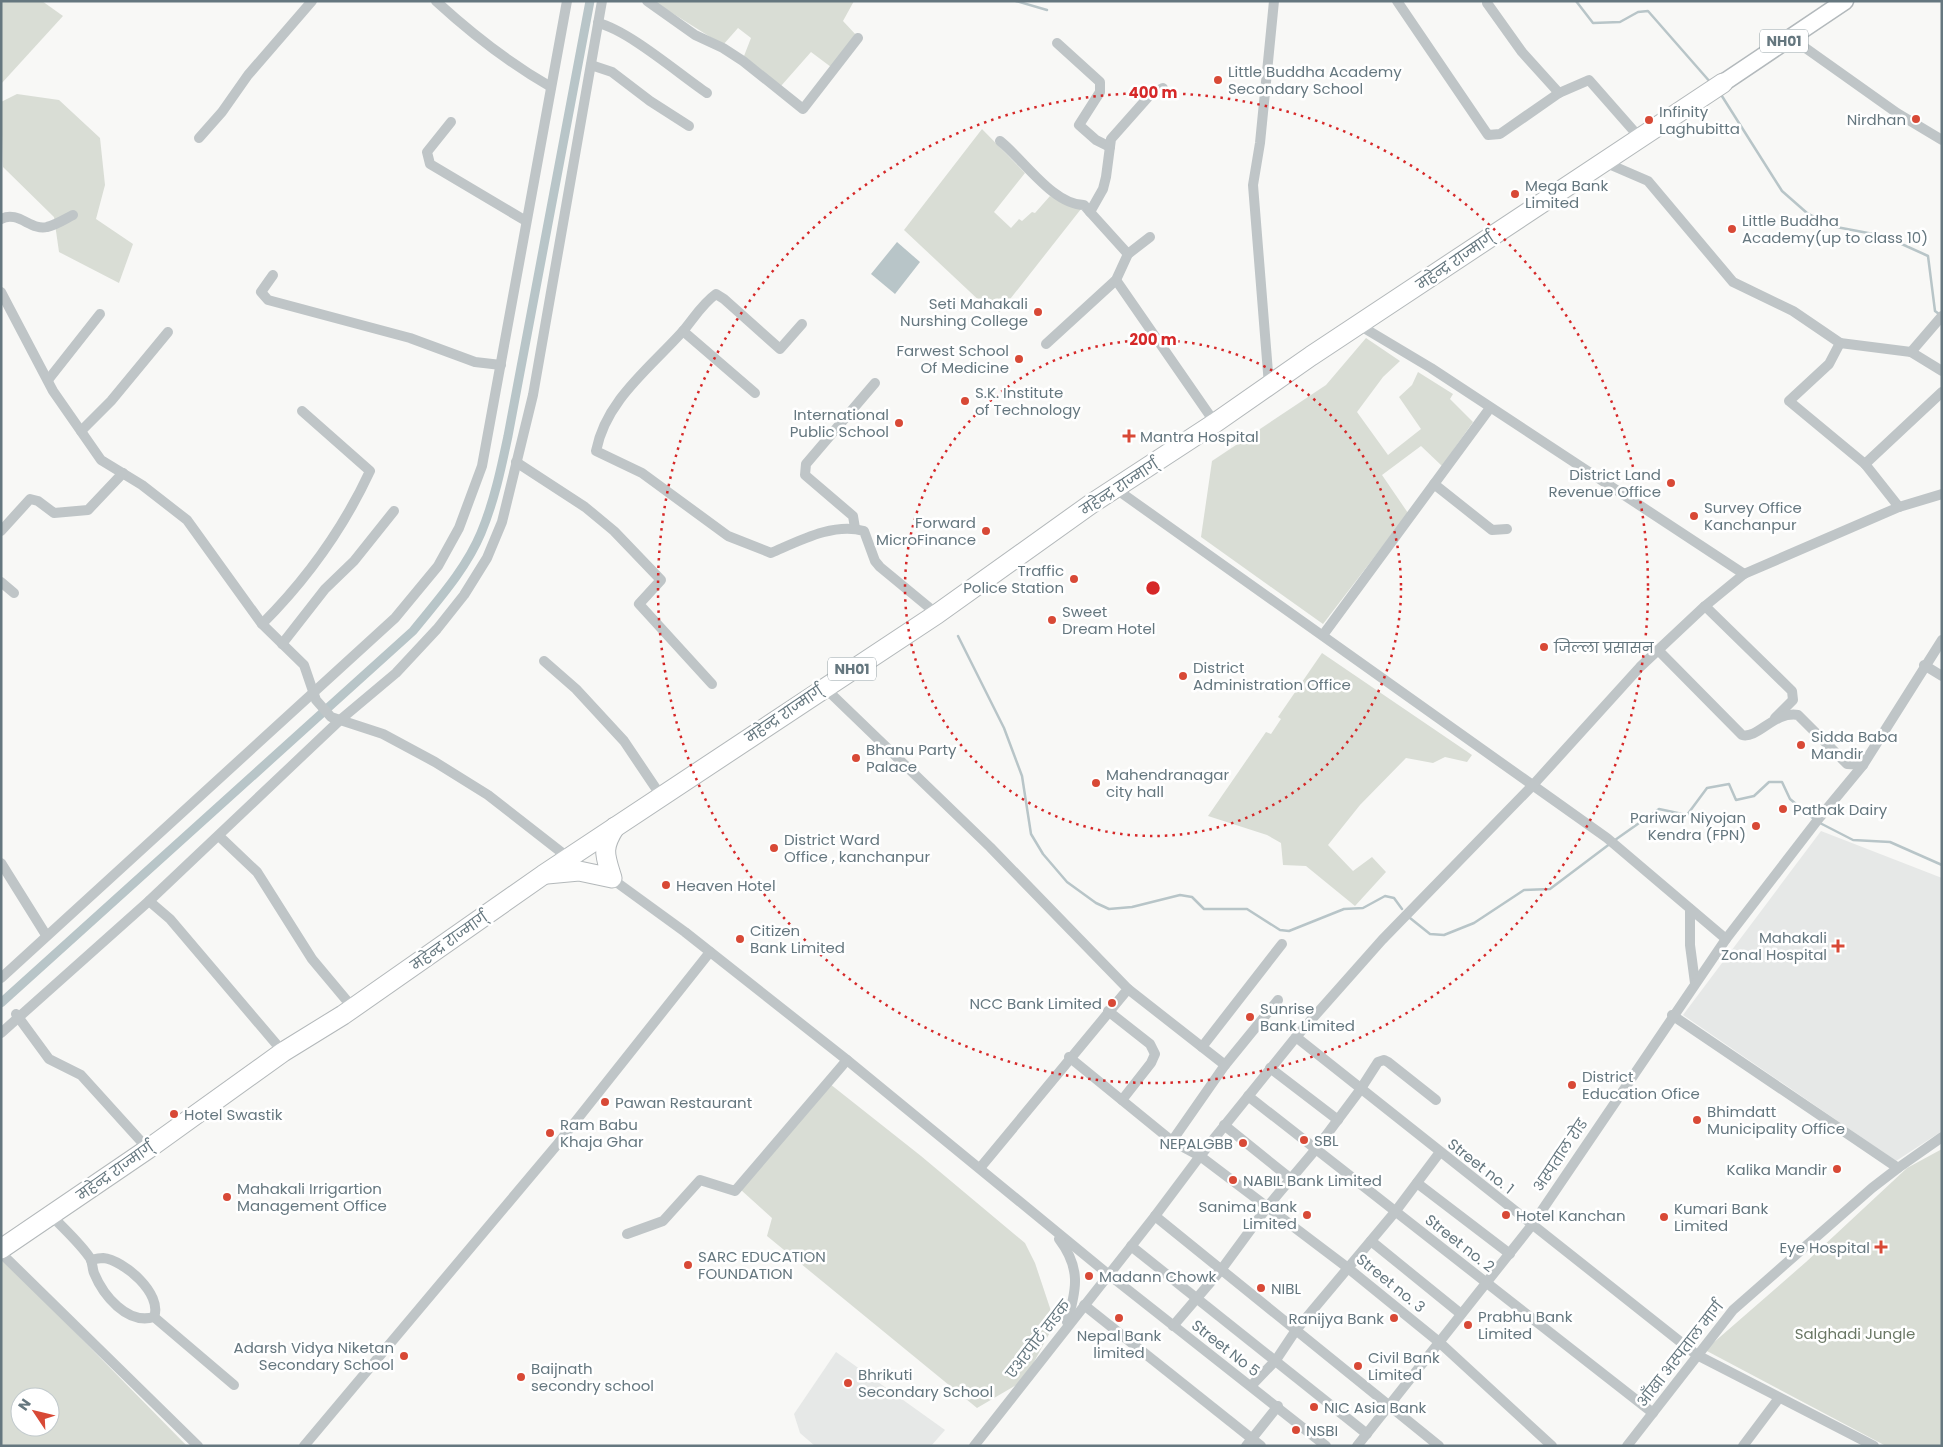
<svg xmlns="http://www.w3.org/2000/svg" width="1943" height="1447" font-family="Poppins,'Noto Sans Devanagari',sans-serif">
  <rect width="100%" height="100%" fill="#f8f8f6"/>
  <g fill="#e6e8e7">
    <path d="M1821 831 1942 878V1131L1896 1161 1683 1015Z"/>
    <path d="M836 1352 945 1430 931 1446H815L800 1433 794 1414Z"/>
  </g>
  <g fill="#d9ddd5" fill-rule="evenodd">
    <path d="M1 1H42L63 16 1 84Z"/>
    <path d="M653 1H854L843 21 857 36 831 67 811 52 781 86 744 56 751 38 738 28 723 45Z"/>
    <path d="M17 94 59 100 100 138 105 185 96 219 133 244 119 283 59 252 54 217 3 167 1 102Z"/>
    <path d="M982 129 1025 173 994 212 1011 228 1019 219 1022 221 1032 212 1035 213 1050 196 1081 209 1000 312 985 306 904 230Z"/>
    <path d="M1366 338 1400 361 1383 377 1357 412 1388 455 1421 429 1399 397 1412 385 1418 372 1453 394 1450 399 1473 422 1442 466 1421 446 1382 475 1408 513 1323 624 1201 537 1212 461 1326 385Z"/>
    <path d="M1322 653 1472 755 1467 762 1445 757 1433 763 1406 758 1360 805 1328 845 1353 871 1372 857 1386 872 1355 906 1306 866 1283 865 1281 843 1267 835 1208 816 1266 732 1271 734 1281 719 1278 717Z"/>
    <path d="M830 1084 921 1156 1025 1243 1035 1263 1055 1323 1027 1375 1018 1384 977 1408 767 1236 772 1218 741 1190Z"/>
    <path d="M1942 1149V1446H1886L1705 1350 1806 1262 1907 1168Z"/>
    <path d="M2 1258 187 1446H1ZM20 1397H50V1427H20Z"/>
  </g>
  <path fill="#b8c5c8" d="M897 242 920 262 895 294 871 274Z"/>
  <g fill="none" stroke-linecap="round" stroke-linejoin="round">
    <g stroke="#b8c5c8" stroke-width="2.5">
      <path d="M1016 1 1047 10"/>
      <path d="M1576 1 1593 23 1620 22 1638 12 1648 11 1711 83"/>
      <path d="M1720 93 1782 191 1807 213 1831 226 1884 236 1928 256 1935 311 1939 314"/>
      <path d="M958 636 1004 728 1022 776 1031 834 1043 854 1067 882 1096 903 1109 909 1132 907 1180 895 1192 897 1204 909H1247L1280 930 1289 931 1344 909 1363 908 1385 896 1394 898 1402 909"/>
      <path d="M1818 822 1853 840 1890 842 1942 865"/>
      <path d="M1615 840 1659 809 1687 815 1707 788 1729 784 1736 800 1754 796 1769 782H1782L1790 799 1814 819"/>
      <path d="M1410 918 1430 934 1444 935 1474 923 1524 890 1550 889 1611 843"/>
    </g>
    <path stroke="#b8c5c8" stroke-width="9" d="M1 1003 413 631C438 600 466 569 481 533 494 502 501 469 508 436L590 1"/>
    <g stroke="#b3b9bc" stroke-width="19">
      <path id="primary" d="M1723 83 1845 1"/>
    </g>
    <g stroke="#b3b8ba" stroke-width="21">
      <g id="highway">
        <path d="M547 874 579 871 612 878C605 855 601 849 615 827"/>
        <path d="M1 1249 148 1149 283 1052 343 1015 543 875 937 614 1091 504 1215 423 1311 356 1723 83"/>
      </g>
    </g>
    <g stroke="#bfc5c7" stroke-width="10">
      <path d="M436 1C472 34 509 63 551 87"/>
      <path d="M647 1 695 35 723 48 743 61 803 109 858 38"/>
      <path d="M1397 1 1488 135 1500 134 1559 93 1589 80 1640 138"/>
      <path d="M1487 3 1522 52 1559 93"/>
      <path d="M598 23C628 30 679 74 707 93"/>
      <path d="M1790 37 1897 113 1942 140"/>
      <path d="M1057 43 1100 82V92L1079 125 1096 140 1110 147"/>
      <path d="M591 65 612 72 650 101 689 126"/>
      <path d="M451 122 427 152 430 164 526 221"/>
      <path d="M199 138 222 112 248 75 312 1"/>
      <path d="M1000 141C1023 159 1053 205 1084 205L1090 212"/>
      <path d="M1604 162 1648 181 1733 282 1793 311 1840 343 1829 364 1789 401 1865 464 1899 507"/>
      <path d="M1 219C18 210 31 231 47 227 56 225 65 219 73 215"/>
      <path d="M1128 254 1090 212 1103 189 1106 177 1111 139 1150 95 1163 88"/>
      <path d="M273 275 261 292 268 300 410 338 475 362 501 365"/>
      <path d="M1116 280 1215 423"/>
      <path d="M1 292 53 391 101 460 142 485 187 520 262 624 304 665 316 700 331 717 383 734 435 762 488 795 570 859"/>
      <path d="M802 324 780 349 724 299 716 294C702 304 694 318 683 331 650 368 606 400 596 451L642 473 728 536 771 553C799 541 834 522 864 531L875 561 880 567 937 614"/>
      <path d="M1359 325 1431 368 1744 574"/>
      <path d="M683 331 755 393"/>
      <path d="M1840 343 1911 352 1942 316"/>
      <path d="M1046 344 1116 280 1128 254 1150 237"/>
      <path d="M1911 352 1942 371"/>
      <path d="M48 380 100 314"/>
      <path d="M1269 385 1253 185 1260 143 1274 1"/>
      <path d="M81 431 111 401 168 332"/>
      <path d="M516 462 585 507 614 531 661 580 639 604 712 684"/>
      <path d="M1865 464 1942 392"/>
      <path d="M1434 484 1492 530 1507 529"/>
      <path d="M1116 489 1607 838 1726 939"/>
      <path d="M855 528 853 516 805 475 806 464 875 383"/>
      <path d="M1 531 30 499 38 501 54 513 88 510 123 473"/>
      <path d="M1 582 14 593"/>
      <path d="M1705 606 1792 691 1793 700 1775 718"/>
      <path d="M262 624C307 579 343 529 370 471L302 411"/>
      <path d="M1323 635 1490 408"/>
      <path d="M282 644 325 589 354 561 394 511"/>
      <path d="M1658 650 1742 735C1758 739 1774 711 1798 715L1847 764 1863 765"/>
      <path d="M544 661 576 689 624 741 661 796"/>
      <path d="M1924 665 1942 676"/>
      <path d="M824 687 990 847 1128 989 980 1168"/>
      <path d="M219 836 257 872 312 959 353 1008"/>
      <path d="M1 863 46 935"/>
      <path d="M608 876 685 932 847 1060 1108 1274 1326 1446"/>
      <path d="M149 901 170 919 283 1052"/>
      <path d="M1690 909V945L1695 983"/>
      <path d="M1 978 395 618 438 566 459 528 482 466 567 1"/>
      <path d="M1128 989 1225 1065 1172 1141"/>
      <path d="M1108 1011 1150 1044 1155 1054 1151 1063 1122 1100"/>
      <path d="M16 1014 49 1059 81 1075 148 1149"/>
      <path d="M1672 1015 1898 1168 1942 1137"/>
      <path d="M1 1033 149 901 340 720 396 673 437 629 464 595 487 558 502 522 533 395 602 1"/>
      <path d="M1296 1037 1697 1355 1874 1446"/>
      <path d="M1202 1047 1282 944"/>
      <path d="M1069 1057 1172 1141 1200 1156 1348 1268 1439 1342 1552 1446"/>
      <path d="M1225 1065 1278 1000"/>
      <path d="M1270 1068 1338 1120"/>
      <path d="M1248 1096 1653 1413"/>
      <path d="M1224 1125 1291 1179"/>
      <path d="M1417 1183 1510 1254"/>
      <path d="M51 1215C64 1229 80 1243 90 1258 93 1263 92 1268 94 1273 103 1295 127 1325 154 1317L234 1385"/>
      <path d="M1155 1216 1439 1446"/>
      <path d="M627 1234 663 1221 700 1180 735 1191 847 1060"/>
      <path d="M1059 1239C1081 1268 1077 1289 1067 1322"/>
      <path d="M1371 1241 1461 1314"/>
      <path d="M1131 1246 1367 1434"/>
      <path d="M1 1253 198 1446"/>
      <path d="M91 1260C95 1259 99 1258 103 1258 124 1260 163 1294 154 1317"/>
      <path d="M1084 1305 1261 1446"/>
      <path d="M1173 1326 1221 1270 1268 1206 1316 1149 1360 1090 1378 1062 1384 1060 1388 1062 1436 1100"/>
      <path d="M1251 1386 1276 1360 1296 1330 1395 1212 1440 1152"/>
      <path d="M304 1446 556 1146 710 952"/>
      <path d="M974 1446 1155 1216 1200 1156 1296 1037 1382 940 1533 785 1640 667 1705 606 1744 574 1899 507 1942 494"/>
      <path d="M1246 1446 1278 1406"/>
      <path d="M1357 1446 1532 1225 1726 939 1820 817 1863 765 1942 640"/>
      <path d="M1627 1446 1733 1310 1872 1188 1898 1168"/>
      <path d="M1743 1446 1779 1398"/>
    </g>
    <use href="#primary" stroke="#fff" stroke-width="16"/>
    <use href="#highway" stroke="#fff" stroke-width="19"/>
  </g>
  <g fill="none" stroke="#d62828" stroke-width="2.5" stroke-dasharray="2.5 5">
    <circle cx="1153" cy="588" r="248"/>
    <circle cx="1153" cy="588" r="495"/>
  </g>
  <g fill="#d84936" stroke="#fff" stroke-width="2">
    <circle cx="1218" cy="80" r="5"/>
    <circle cx="1916" cy="119" r="5"/>
    <circle cx="1649" cy="120" r="5"/>
    <circle cx="1515" cy="194" r="5"/>
    <circle cx="1732" cy="229" r="5"/>
    <circle cx="1038" cy="312" r="5"/>
    <circle cx="1019" cy="359" r="5"/>
    <circle cx="965" cy="401" r="5"/>
    <circle cx="899" cy="423" r="5"/>
    <path d="M1126.5 428.5h5v5h5v5h-5v5h-5v-5h-5v-5h5z"/>
    <circle cx="1671" cy="483" r="5"/>
    <circle cx="1694" cy="516" r="5"/>
    <circle cx="986" cy="531" r="5"/>
    <circle cx="1074" cy="579" r="5"/>
    <circle cx="1052" cy="620" r="5"/>
    <circle cx="1544" cy="647" r="5"/>
    <circle cx="1183" cy="676" r="5"/>
    <circle cx="1801" cy="745" r="5"/>
    <circle cx="856" cy="758" r="5"/>
    <circle cx="1096" cy="783" r="5"/>
    <circle cx="1783" cy="809" r="5"/>
    <circle cx="1756" cy="826" r="5"/>
    <circle cx="774" cy="848" r="5"/>
    <circle cx="666" cy="885" r="5"/>
    <circle cx="740" cy="939" r="5"/>
    <path d="M1835.5 938.5h5v5h5v5h-5v5h-5v-5h-5v-5h5z"/>
    <circle cx="1112" cy="1003" r="5"/>
    <circle cx="1250" cy="1017" r="5"/>
    <circle cx="1572" cy="1085" r="5"/>
    <circle cx="605" cy="1102" r="5"/>
    <circle cx="174" cy="1114" r="5"/>
    <circle cx="1697" cy="1120" r="5"/>
    <circle cx="550" cy="1133" r="5"/>
    <circle cx="1304" cy="1140" r="5"/>
    <circle cx="1243" cy="1143" r="5"/>
    <circle cx="1837" cy="1169" r="5"/>
    <circle cx="1233" cy="1180" r="5"/>
    <circle cx="227" cy="1197" r="5"/>
    <circle cx="1307" cy="1215" r="5"/>
    <circle cx="1506" cy="1215" r="5"/>
    <circle cx="1664" cy="1217" r="5"/>
    <path d="M1878.5 1239.5h5v5h5v5h-5v5h-5v-5h-5v-5h5z"/>
    <circle cx="688" cy="1265" r="5"/>
    <circle cx="1089" cy="1276" r="5"/>
    <circle cx="1261" cy="1288" r="5"/>
    <circle cx="1119" cy="1318" r="5"/>
    <circle cx="1394" cy="1318" r="5"/>
    <circle cx="1468" cy="1325" r="5"/>
    <circle cx="404" cy="1356" r="5"/>
    <circle cx="1358" cy="1366" r="5"/>
    <circle cx="521" cy="1377" r="5"/>
    <circle cx="848" cy="1383" r="5"/>
    <circle cx="1314" cy="1407" r="5"/>
    <circle cx="1296" cy="1430" r="5"/>
  </g>
  <g text-anchor="middle" dominant-baseline="central" stroke-width="5" stroke-linejoin="round" paint-order="stroke">
    <g fill="#fff" stroke="#93a0a5" stroke-width="1">
      <rect x="1760" y="29.5" width="48" height="23" rx="4"/>
      <rect x="828" y="657.5" width="48" height="23" rx="4"/>
    </g>
    <g font-size="14" font-weight="bold" fill="#65777f">
      <text x="1784" y="41">NH01</text>
      <text x="852" y="669">NH01</text>
    </g>
    <g font-size="15" fill="#65777f" stroke="#fff" text-anchor="start">
      <text x="1228" y="71">Little Buddha Academy<tspan x="1228" dy="17">Secondary School</tspan></text>
      <text x="1659" y="111">Infinity<tspan x="1659" dy="17">Laghubitta</tspan></text>
      <text x="1906" y="119" text-anchor="end">Nirdhan</text>
      <text x="1525" y="185">Mega Bank<tspan x="1525" dy="17">Limited</tspan></text>
      <text x="1742" y="220">Little Buddha<tspan x="1742" dy="17">Academy(up to class 10)</tspan></text>
      <text x="1028" y="303" text-anchor="end">Seti Mahakali<tspan x="1028" dy="17">Nurshing College</tspan></text>
      <text x="1009" y="350" text-anchor="end">Farwest School<tspan x="1009" dy="17">Of Medicine</tspan></text>
      <text x="975" y="392">S.K. Institute<tspan x="975" dy="17">of Technology</tspan></text>
      <text x="889" y="414" text-anchor="end">International<tspan x="889" dy="17">Public School</tspan></text>
      <text x="1140" y="436">Mantra Hospital</text>
      <text x="1661" y="474" text-anchor="end">District Land<tspan x="1661" dy="17">Revenue Office</tspan></text>
      <text x="1704" y="507">Survey Office<tspan x="1704" dy="17">Kanchanpur</tspan></text>
      <text x="976" y="522" text-anchor="end">Forward<tspan x="976" dy="17">MicroFinance</tspan></text>
      <text x="1064" y="570" text-anchor="end">Traffic<tspan x="1064" dy="17">Police Station</tspan></text>
      <text x="1062" y="611">Sweet<tspan x="1062" dy="17">Dream Hotel</tspan></text>
      <text x="1554" y="647">जिल्ला प्रसासन</text>
      <text x="1193" y="667">District<tspan x="1193" dy="17">Administration Office</tspan></text>
      <text x="1811" y="736">Sidda Baba<tspan x="1811" dy="17">Mandir</tspan></text>
      <text x="866" y="749">Bhanu Party<tspan x="866" dy="17">Palace</tspan></text>
      <text x="1106" y="774">Mahendranagar<tspan x="1106" dy="17">city hall</tspan></text>
      <text x="1793" y="809">Pathak Dairy</text>
      <text x="1746" y="817" text-anchor="end">Pariwar Niyojan<tspan x="1746" dy="17">Kendra (FPN)</tspan></text>
      <text x="784" y="839">District Ward<tspan x="784" dy="17">Office , kanchanpur</tspan></text>
      <text x="676" y="885">Heaven Hotel</text>
      <text x="750" y="930">Citizen<tspan x="750" dy="17">Bank Limited</tspan></text>
      <text x="1827" y="937" text-anchor="end">Mahakali<tspan x="1827" dy="17">Zonal Hospital</tspan></text>
      <text x="1102" y="1003" text-anchor="end">NCC Bank Limited</text>
      <text x="1260" y="1008">Sunrise<tspan x="1260" dy="17">Bank Limited</tspan></text>
      <text x="1582" y="1076">District<tspan x="1582" dy="17">Education Ofice</tspan></text>
      <text x="615" y="1102">Pawan Restaurant</text>
      <text x="1707" y="1111">Bhimdatt<tspan x="1707" dy="17">Municipality Office</tspan></text>
      <text x="184" y="1114">Hotel Swastik</text>
      <text x="560" y="1124">Ram Babu<tspan x="560" dy="17">Khaja Ghar</tspan></text>
      <text x="1314" y="1140">SBL</text>
      <text x="1233" y="1143" text-anchor="end">NEPALGBB</text>
      <text x="1827" y="1169" text-anchor="end">Kalika Mandir</text>
      <text x="1243" y="1180">NABIL Bank Limited</text>
      <text x="237" y="1188">Mahakali Irrigartion<tspan x="237" dy="17">Management Office</tspan></text>
      <text x="1297" y="1206" text-anchor="end">Sanima Bank<tspan x="1297" dy="17">Limited</tspan></text>
      <text x="1674" y="1208">Kumari Bank<tspan x="1674" dy="17">Limited</tspan></text>
      <text x="1516" y="1215">Hotel Kanchan</text>
      <text x="1870" y="1247" text-anchor="end">Eye Hospital</text>
      <text x="698" y="1256">SARC EDUCATION<tspan x="698" dy="17">FOUNDATION</tspan></text>
      <text x="1099" y="1276">Madann Chowk</text>
      <text x="1271" y="1288">NIBL</text>
      <text x="1478" y="1316">Prabhu Bank<tspan x="1478" dy="17">Limited</tspan></text>
      <text x="1384" y="1318" text-anchor="end">Ranijya Bank</text>
      <text x="1119" y="1335" text-anchor="middle">Nepal Bank<tspan x="1119" dy="17">limited</tspan></text>
      <text x="394" y="1347" text-anchor="end">Adarsh Vidya Niketan<tspan x="394" dy="17">Secondary School</tspan></text>
      <text x="1368" y="1357">Civil Bank<tspan x="1368" dy="17">Limited</tspan></text>
      <text x="531" y="1368">Baijnath<tspan x="531" dy="17">secondry school</tspan></text>
      <text x="858" y="1374">Bhrikuti<tspan x="858" dy="17">Secondary School</tspan></text>
      <text x="1324" y="1407">NIC Asia Bank</text>
      <text x="1306" y="1430">NSBI</text>
    </g>
    <g font-size="15" fill="#65777f" stroke="#fff">
      <text transform="translate(1455 261) rotate(-34)">महेन्द्र राज्मार्ग्</text>
      <text transform="translate(1119 487) rotate(-33)">महेन्द्र राज्मार्ग्</text>
      <text transform="translate(784 714) rotate(-34)">महेन्द्र राज्मार्ग्</text>
      <text transform="translate(449 941) rotate(-35)">महेन्द्र राज्मार्ग्</text>
      <text transform="translate(1560 1155) rotate(-56)">अस्पताल रोड</text>
      <text transform="translate(1481 1166) rotate(38)">Street no. 1</text>
      <text transform="translate(115 1171) rotate(-35)">महेन्द्र राज्मार्ग्</text>
      <text transform="translate(1460 1243) rotate(38)">Street no. 2</text>
      <text transform="translate(1391 1283) rotate(39)">Street no. 3</text>
      <text transform="translate(1038 1339) rotate(-52)">एअरपोर्ट सडक</text>
      <text transform="translate(1226 1348) rotate(38)">Street No 5</text>
      <text transform="translate(1680 1354) rotate(-52)">आँखा अस्पताल मार्ग</text>
    </g>
    <g font-size="15" fill="#697764" stroke="#fff">
      <text x="1855" y="1333">Salghadi Jungle</text>
    </g>
  </g>
  <circle cx="1153" cy="588" r="8" fill="#d62828" stroke="#fff" stroke-width="2.5"/>
  <g font-size="15" text-anchor="middle" font-weight="bold" fill="#d62828" stroke="#fff" stroke-width="5" stroke-linejoin="round" paint-order="stroke">
    <text x="1153" y="98">400 m</text>
    <text x="1153" y="345">200 m</text>
  </g>
  <rect width="1943" height="1447" fill="none" stroke="#65777f" stroke-width="5"/>
  <g transform="translate(35 1412) rotate(305)"><circle r="24" fill="#ffffff" stroke="#c1c9cc"/>
  <path d="M0-4L9 19L0 12L-9 19Z" fill="#d84936"/>
  <text y="-8" font-size="14" font-weight="bold" text-anchor="middle" fill="#65777f">N</text>
  </g>
</svg>
